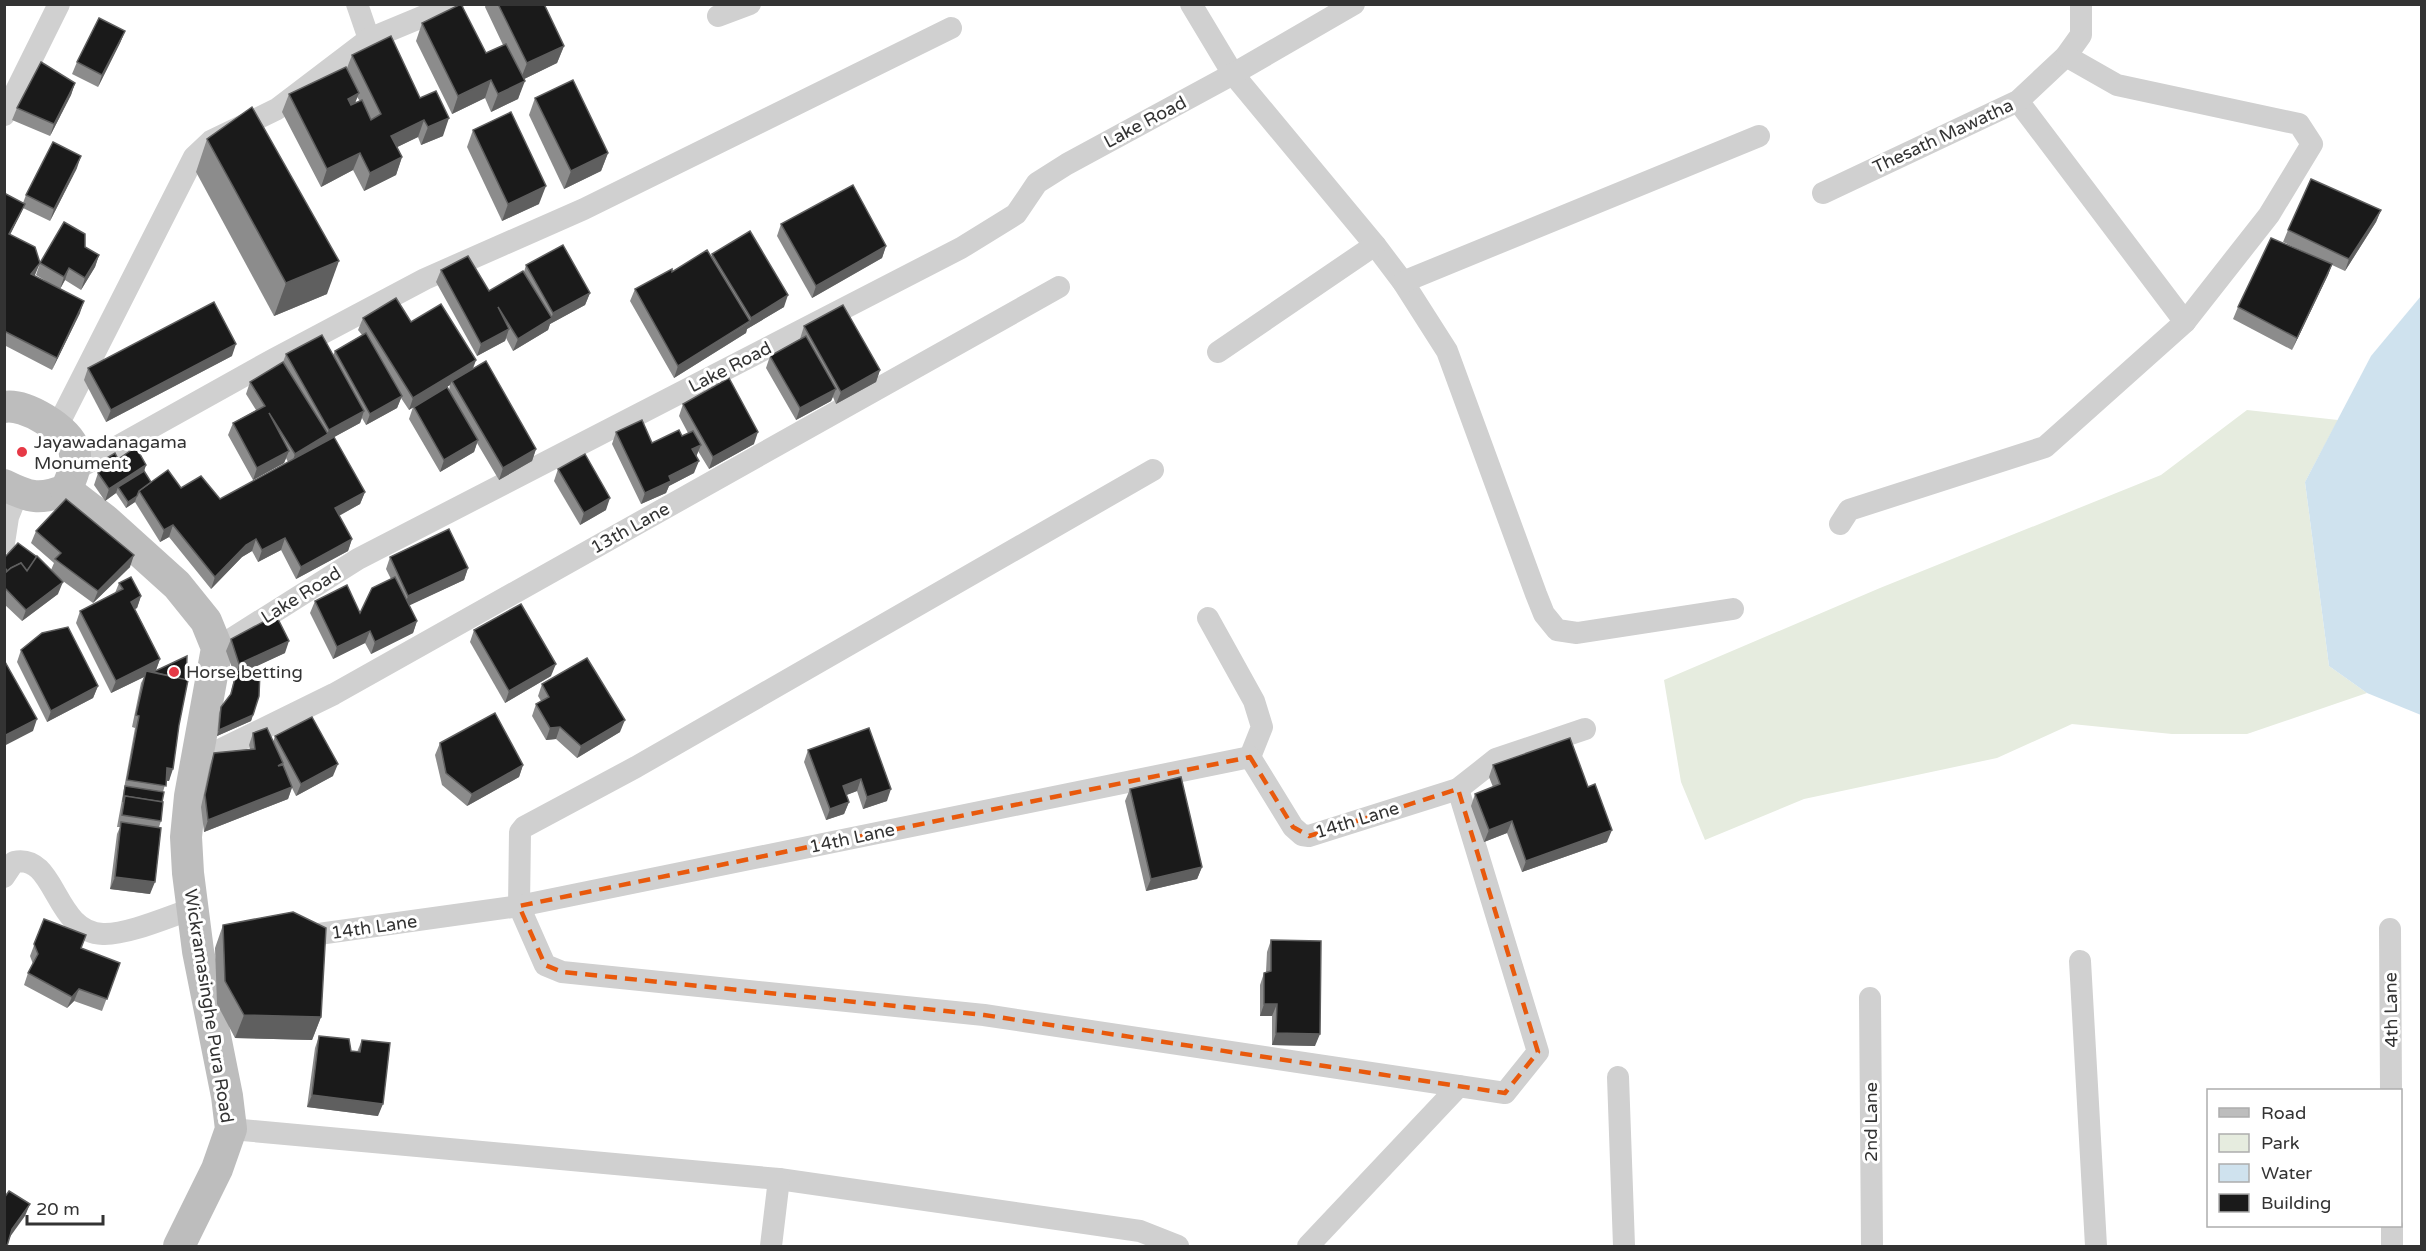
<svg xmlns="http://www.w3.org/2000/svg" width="2426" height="1251" font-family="'Varela Round',sans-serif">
  <rect width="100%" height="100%" fill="#fff"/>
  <path fill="#e6ecdf" d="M2247 410 2338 420 2305 482 2329 666 2367 693 2247 734H2172L2072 724 1997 758 1804 799 1705 840 1681 782 1664 680 1880 588 2161 475Z"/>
  <path fill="#cfe2ee" d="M2421 296V715L2367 693 2329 666 2305 482 2371 356Z"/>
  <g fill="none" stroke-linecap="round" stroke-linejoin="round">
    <g stroke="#d0d0d0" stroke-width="22">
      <path d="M357 4 369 39"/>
      <path d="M1191 4 1233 74 1375 245 1403 282 1447 351 1536 594 1544 614 1557 630 1577 633 1733 609"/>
      <path d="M718 16 750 4"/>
      <path d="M2018 101 2185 322"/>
      <path d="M4 115 59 4"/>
      <path d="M1823 193 2018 101 2066 56 2081 35V4"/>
      <path d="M1403 282 1759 136"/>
      <path d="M1218 352 1375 245"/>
      <path d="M57 427 194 157 211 141 277 109 369 39 453 4"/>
      <path d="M75 470 274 359 425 279 584 209 951 28"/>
      <path d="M1153 470 636 767 524 827 520 832 519 906 545 965 562 972 984 1015 1505 1093 1538 1052 1458 789"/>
      <path d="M1840 524 1849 510 2045 447 2185 322 2269 215 2312 144 2299 124 2117 85 2066 56"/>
      <path d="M4 543 8 517 18 492"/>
      <path d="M1208 618 1254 701 1262 727 1250 757"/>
      <path d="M217 648 358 559 961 248 1016 214 1037 183 1067 164 1233 74 1354 4"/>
      <path d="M197 761 334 694 1059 287"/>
      <path d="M4 877 14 862C57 853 53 932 103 934 127 935 168 917 192 909"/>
      <path d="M2390 929 2391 1090"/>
      <path d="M297 937 519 906 1250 757 1293 827 1302 835 1309 836 1458 789 1496 759 1585 729"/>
      <path d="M2080 961 2096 1246"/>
      <path d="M1870 998 1872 1246"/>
      <path d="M1618 1077 1624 1246"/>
      <path d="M231 1129 779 1179 1140 1231 1178 1246"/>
      <path d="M2392 1226V1246"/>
      <path d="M771 1246 779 1179"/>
      <path d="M1308 1246 1459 1086"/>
    </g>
    <g stroke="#bdbdbd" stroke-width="32">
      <path d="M4 407C25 403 67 429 74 449 78 464 72 477 66 490"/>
      <path d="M4 485C30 498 40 500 66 490"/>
      <path d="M66 490 105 520 177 585 206 621 217 648 190 796 186 837 188 873 198 951 227 1096 231 1129 217 1169 179 1246"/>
    </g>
  </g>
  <g fill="#8c8c8c" fill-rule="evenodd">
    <path d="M486 4H544L564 46 557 63 524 79 518 99 491 112 485 98 452 114 416 41 422 23 486 53 503 45 485 7Z"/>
    <path d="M125 31 120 43 98 87 72 74 77 62Z"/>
    <path d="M352 55 420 98 443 136 421 145 418 137 397 147 402 157 396 175 364 191 353 170 321 187 282 112 289 94 347 68ZM357 97 360 101 355 103Z"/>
    <path d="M75 83 71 95 50 136 12 120 17 108Z"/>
    <path d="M535 98 608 153 601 171 564 189 529 115Z"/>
    <path d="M473 130 539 204 502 221 467 147Z"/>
    <path d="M207 139 327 294 274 316 196 172Z"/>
    <path d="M77 168 50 221 23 208 20 215 10 234 35 276 46 281 36 275 40 263 85 247 99 255 95 267 81 290 65 280 60 289 80 313 52 370 4 345V193L23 203 26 195Z"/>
    <path d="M2381 210 2376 222 2345 271 2332 265 2328 275 2292 350 2233 319 2238 307 2311 255 2283 242 2288 230Z"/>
    <path d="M781 224 886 246 882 258 812 298 777 236Z"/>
    <path d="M712 254 784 307 747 329 746 333 674 378 630 301 635 289 672 272 711 257Z"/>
    <path d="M526 265 590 293 585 305 550 324 548 330 513 351 506 338 505 341 477 356 436 282 441 270 489 291 524 272Z"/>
    <path d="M363 318 411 322 476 360 473 369 536 449 532 461 499 480 477 443 474 452 440 472 409 419 413 407 409 410 401 398 397 408 366 425 362 418 360 423 325 442 365 492 360 504 339 516 352 539 348 551 296 579 281 550 258 562 252 551 242 557 211 589 169 537 160 542 135 502 126 508 116 493 105 501 94 485 98 473 100 472 98 468 100 462 118 459 146 465 144 471 151 482 181 488 220 499 288 462 286 458 284 463 253 480 228 435 233 423 256 410 246 394 250 382 283 362 286 354 333 355 335 351 362 335 358 330ZM450 385 449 390 422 402Z"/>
    <path d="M804 326 880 370 876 382 836 404 833 397 831 401 796 420 766 368 770 356 800 339Z"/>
    <path d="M232 356 106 422 84 380 88 368Z"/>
    <path d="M683 404 754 444 709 469 698 451 696 457 694 473 669 486 666 493 641 504 612 444 616 432 652 443 682 436 688 433 679 416Z"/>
    <path d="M558 469 606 510 580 525 554 481Z"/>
    <path d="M36 531 130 567 93 603 56 576 58 594 22 621 4 604V558L51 570 54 563 31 543Z"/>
    <path d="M390 557 468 568 464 580 409 605 417 621 413 633 371 654 365 643 333 659 310 613 315 601 360 613 391 579 386 569Z"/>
    <path d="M119 583 141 596 137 608 135 609 160 659 156 670 179 725 169 781H166L163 792 162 802 161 821 159 827 150 894 110 889 117 834 120 827H117L135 728 132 727 141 683 144 677 111 693 76 623 80 611 115 593Z"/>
    <path d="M474 630 551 676 505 703 470 642Z"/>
    <path d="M231 639 285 653 247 670 253 715 251 721 217 736 219 713 221 707 230 695 235 676 226 651Z"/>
    <path d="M21 650 98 686 93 698 47 722 17 662Z"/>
    <path d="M542 684 620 732 577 758 556 739 546 740 532 716 536 704 541 701 538 696Z"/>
    <path d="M869 728 887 801 863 809 857 791 846 795 849 802 844 814 826 820 804 762 808 750Z"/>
    <path d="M253 733 273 742 275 736 333 776 296 796 292 788 288 799 204 832 201 807 210 765 214 753 250 749 249 745Z"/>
    <path d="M440 743 523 765 519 777 467 806 442 785 435 755Z"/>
    <path d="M1493 765 1607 842 1522 872 1507 833 1484 842 1471 806 1475 794 1493 787 1489 777Z"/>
    <path d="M1130 789 1202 867 1197 879 1146 891 1125 801Z"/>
    <path d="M44 919 81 948 120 963 102 1011 74 1001 67 1008 24 985 28 973 33 964 30 956Z"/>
    <path d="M223 925 321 1017 312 1040 235 1038 217 1004 215 948Z"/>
    <path d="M1271 940 1315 1046 1272 1045V1016H1260V985L1264 973 1266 972 1267 952Z"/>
    <path d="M319 1036 351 1051 357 1052 362 1040 378 1116 307 1107 315 1048Z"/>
  </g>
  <g fill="#5f5f5f">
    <path d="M125 31 120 43 98 87 102 75Z"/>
    <path d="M564 46 557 63 520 81 527 63Z"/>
    <path d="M491 80 485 98 452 114 458 96Z"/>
    <path d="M525 81 518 99 491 112 498 94Z"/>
    <path d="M75 83 71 95 50 136 54 124Z"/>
    <path d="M359 93 352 111 348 99Z"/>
    <path d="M449 118 443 136 421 145 428 127Z"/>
    <path d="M424 120 418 137 385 153 391 136Z"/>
    <path d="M360 153 353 170 321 187 327 169Z"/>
    <path d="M608 153 601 171 564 189 571 171Z"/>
    <path d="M81 156 77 168 50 221 54 209Z"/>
    <path d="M402 157 396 175 364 191 370 173Z"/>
    <path d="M546 186 539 204 502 221 508 204Z"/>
    <path d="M25 204 20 215 5 245 9 234Z"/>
    <path d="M2381 210 2376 222 2345 271 2349 259Z"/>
    <path d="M886 246 882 258 812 298 816 286Z"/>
    <path d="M99 255 95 267 81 290 85 278Z"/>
    <path d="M339 261 327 294 274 316 286 283Z"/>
    <path d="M40 263 35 275 27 286 31 274Z"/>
    <path d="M2332 264 2328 275 2292 350 2297 338Z"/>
    <path d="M69 268 65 280 60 289 64 277Z"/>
    <path d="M590 293 585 305 550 324 548 330 513 351 518 339 551 319 553 313Z"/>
    <path d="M788 295 784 307 747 329 746 333 674 378 678 366 750 322 751 318Z"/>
    <path d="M84 301 80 313 52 370 57 358Z"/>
    <path d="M509 329 505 341 477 356 481 344Z"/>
    <path d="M236 344 232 356 106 422 111 410Z"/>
    <path d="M476 360 471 372 452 381 450 385 409 410 413 398Z"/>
    <path d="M880 370 876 382 836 404 841 392Z"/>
    <path d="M836 389 831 401 796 420 800 408Z"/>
    <path d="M402 396 397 408 366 425 370 414Z"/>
    <path d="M364 411 360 423 325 442 291 466 295 454 327 434 329 430Z"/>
    <path d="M758 432 754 444 709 469 713 457Z"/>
    <path d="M478 440 474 452 440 472 444 460Z"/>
    <path d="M701 445 696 457 692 449Z"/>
    <path d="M536 449 532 461 499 480 503 468Z"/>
    <path d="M289 451 284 463 253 480 257 468Z"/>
    <path d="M699 461 694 473 669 486 666 493 641 504 645 493 669 476Z"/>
    <path d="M146 465 142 477 118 487 116 493 105 501 109 489Z"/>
    <path d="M365 492 360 504 331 520 335 508Z"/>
    <path d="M137 496 135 502 126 508 128 502Z"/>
    <path d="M610 498 606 510 580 525 584 513Z"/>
    <path d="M173 525 169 537 160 542 164 530Z"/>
    <path d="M285 538 281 550 258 562 262 550Z"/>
    <path d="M256 539 252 551 242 557 211 589 215 577 246 545Z"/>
    <path d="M352 539 348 551 296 579 301 567Z"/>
    <path d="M134 555 130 567 93 603 98 591Z"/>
    <path d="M468 568 464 580 404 608 408 596Z"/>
    <path d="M63 582 58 594 22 621 26 610Z"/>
    <path d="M141 596 137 608 126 613 131 602Z"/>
    <path d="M417 621 413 633 371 654 375 642Z"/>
    <path d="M370 631 365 643 333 659 337 647Z"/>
    <path d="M289 641 285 653 236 676 239 664Z"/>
    <path d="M160 659 156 670 145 676 146 671 144 677 111 693 116 681Z"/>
    <path d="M556 664 551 676 505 703 509 691Z"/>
    <path d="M98 686 93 698 47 722 51 711Z"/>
    <path d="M253 715 251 721 217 736 219 730Z"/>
    <path d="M37 719 33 731 4 746V736Z"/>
    <path d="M625 720 620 732 577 758 581 746Z"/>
    <path d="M560 727 556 739 546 740 550 728Z"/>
    <path d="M338 764 333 776 296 796 301 784Z"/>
    <path d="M523 765 519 777 467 806 472 794Z"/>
    <path d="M167 768 173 769 169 781 163 780Z"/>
    <path d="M861 779 857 791 839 798 843 786Z"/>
    <path d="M292 787 288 799 204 832 208 820Z"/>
    <path d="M891 789 887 801 863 809 867 797Z"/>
    <path d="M849 802 844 814 826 820 830 809Z"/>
    <path d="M1512 821 1507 833 1484 842 1489 830Z"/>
    <path d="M1612 830 1607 842 1522 872 1526 861Z"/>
    <path d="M1202 867 1197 879 1146 891 1151 879Z"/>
    <path d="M115 877 155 882 150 894 110 889Z"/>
    <path d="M79 989 74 1001 67 1008 72 997Z"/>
    <path d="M1264 1004H1277L1272 1016H1260Z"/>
    <path d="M244 1015 321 1017 312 1040 235 1038Z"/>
    <path d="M1276 1033 1320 1034 1315 1046 1272 1045Z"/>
    <path d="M312 1095 383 1104 378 1116 307 1107Z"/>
    <path d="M30 1204 25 1216 7 1241 12 1229Z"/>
  </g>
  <g fill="#1a1a1a" stroke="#5f5f5f" stroke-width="1.5">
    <path d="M461 4 486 53 506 44 525 81 498 94 491 80 458 96 422 23Z"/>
    <path d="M498 4H544L564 46 527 63Z"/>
    <path d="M99 18 125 31 102 75 77 62Z"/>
    <path d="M391 36 420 98 436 91 449 118 428 127 424 120 391 136 402 157 370 173 360 153 327 169 289 94 346 67 359 93 348 99 351 105 362 100 371 120 381 114 352 55Z"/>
    <path d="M41 62 75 83 54 124 17 108Z"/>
    <path d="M573 80 608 153 571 171 535 98Z"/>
    <path d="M252 107 339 261 286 283 207 139Z"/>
    <path d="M511 112 546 186 508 204 473 130Z"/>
    <path d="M53 142 81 156 54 209 26 195Z"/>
    <path d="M2311 179 2381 210 2349 259 2288 230Z"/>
    <path d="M853 185 886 246 816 286 781 224Z"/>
    <path d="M4 193 25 204 9 234 35 247 40 263 31 274 84 301 57 358 4 331Z"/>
    <path d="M64 222 85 234V247L99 255 85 278 69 268 64 277 40 263Z"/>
    <path d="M750 231 788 295 751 318 712 254Z"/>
    <path d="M2271 238 2332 264 2297 338 2238 307Z"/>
    <path d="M563 245 590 293 553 313 526 265Z"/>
    <path d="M707 250 750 321 678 366 635 289 672 269V272Z"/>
    <path d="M468 256 489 291 523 271 552 318 518 339 498 307 509 329 481 344 441 270Z"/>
    <path d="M396 298 411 322 441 304 476 360 413 398 363 318Z"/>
    <path d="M214 302 236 344 111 410 88 368Z"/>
    <path d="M843 305 880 370 841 392 804 326Z"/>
    <path d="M366 333 402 396 370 414 335 351Z"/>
    <path d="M322 335 364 411 329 430 286 354Z"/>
    <path d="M806 336 836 389 800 408 770 356Z"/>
    <path d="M486 361 536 449 503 468 452 381Z"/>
    <path d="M283 362 328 434 295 454 269 413 289 451 257 468 233 423 265 406 250 382Z"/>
    <path d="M729 378 758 432 713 457 683 404Z"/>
    <path d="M447 387 478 440 444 460 414 407Z"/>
    <path d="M642 420 652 443 679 430 682 436 693 431 701 445 692 449 699 461 669 476 671 481 645 493 616 432Z"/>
    <path d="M334 437 365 492 335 508 352 539 301 567 285 538 262 550 256 539 246 545 215 577 173 525 164 530 139 491 168 470 181 488 201 476 220 499Z"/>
    <path d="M136 447 146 465 109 489 98 473Z"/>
    <path d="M115 453 118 459 104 469 100 462Z"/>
    <path d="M585 454 610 498 584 513 558 469Z"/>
    <path d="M144 471 151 482 139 491 137 496 128 502 118 487Z"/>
    <path d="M66 499 134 555 98 591 55 559 61 553 36 531Z"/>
    <path d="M449 529 468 568 408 596 390 557Z"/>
    <path d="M18 543 37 557 27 571 21 563 11 568 7 571 4 566V558Z"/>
    <path d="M37 556 63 582 26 610 4 587V574L11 568 21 563 27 571Z"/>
    <path d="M131 577 141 596 131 602 160 659 116 681 80 611 123 589 119 583Z"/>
    <path d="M395 577 417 621 375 642 370 631 337 647 315 601 347 585 360 613 372 588Z"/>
    <path d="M521 604 556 664 509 691 474 630Z"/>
    <path d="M276 615 289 641 239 664 231 639Z"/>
    <path d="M68 627 98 686 51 711 21 650 42 633Z"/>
    <path d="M187 656 186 680 153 672Z"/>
    <path d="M587 658 625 720 581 746 560 727 550 728 536 704 549 697 542 684Z"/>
    <path d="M4 660 37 719 4 736Z"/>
    <path d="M237 670 260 671 259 696 253 715 219 730 221 707 231 694Z"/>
    <path d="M146 671 188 680 179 725 173 769 167 768 166 786 127 780 139 716 136 715Z"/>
    <path d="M495 713 523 765 472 794 446 773 440 743Z"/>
    <path d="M312 717 338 764 301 784 275 736Z"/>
    <path d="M267 728 283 763 278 766 283 765 292 787 208 820 205 795 214 753 255 749 253 733Z"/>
    <path d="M869 728 891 789 867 797 861 779 843 786 849 802 830 809 808 750Z"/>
    <path d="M1570 738 1588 787 1595 784 1612 830 1526 861 1512 821 1489 830 1475 794 1500 784 1493 765Z"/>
    <path d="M1181 777 1202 867 1151 879 1130 789Z"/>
    <path d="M125 786 164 792 162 802 125 796 123 802Z"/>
    <path d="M125 796 163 802 161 821 122 815Z"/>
    <path d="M121 822 161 828 155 882 115 877Z"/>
    <path d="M293 912 326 928 321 1017 244 1015 225 981 223 925Z"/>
    <path d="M44 919 86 935 81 948 120 963 107 999 79 989 72 997 28 973 38 954 34 944Z"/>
    <path d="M1271 940 1321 941 1320 1034 1276 1033 1277 1004H1264V973L1271 971Z"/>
    <path d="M319 1036 349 1039 351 1051 360 1052 362 1040 390 1043 383 1104 312 1095Z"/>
    <path d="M9 1191 30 1204 12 1229 7 1246 4 1244V1198Z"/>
  </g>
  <path fill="none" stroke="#e8590c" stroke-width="4.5" stroke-dasharray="12 8" stroke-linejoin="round" d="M1250 757 1293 827 1309 836 1458 789 1538 1052 1505 1093 984 1015 562 972 545 965 519 906Z"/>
  <g fill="#e63946" stroke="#fff" stroke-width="2">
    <circle cx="22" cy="452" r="6"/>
    <circle cx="174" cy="672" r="6"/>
  </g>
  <g text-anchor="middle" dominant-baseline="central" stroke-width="6" stroke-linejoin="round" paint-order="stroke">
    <g font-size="18" fill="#333" stroke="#fff">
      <text transform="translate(1145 122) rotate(-28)">Lake Road</text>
      <text transform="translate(1943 136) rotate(-25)">Thesath Mawatha</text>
      <text transform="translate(730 367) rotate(-27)">Lake Road</text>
      <text transform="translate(630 528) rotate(-29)">13th Lane</text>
      <text transform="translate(301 595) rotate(-32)">Lake Road</text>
      <text transform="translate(1357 820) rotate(-17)">14th Lane</text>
      <text transform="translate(852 838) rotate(-12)">14th Lane</text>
      <text transform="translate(374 927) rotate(-8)">14th Lane</text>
      <text transform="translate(209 1006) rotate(81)">Wickramasinghe Pura Road</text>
      <text transform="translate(2391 1010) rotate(-91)">4th Lane</text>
      <text transform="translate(1871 1122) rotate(-90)">2nd Lane</text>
    </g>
    <g font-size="18" fill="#333" stroke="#fff" text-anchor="start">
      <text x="34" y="442">Jayawadanagama<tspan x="34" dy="21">Monument</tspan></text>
      <text x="186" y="672">Horse betting</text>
    </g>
  </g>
  <rect width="2426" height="1251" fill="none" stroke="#333333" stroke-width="12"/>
  <rect x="2207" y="1089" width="195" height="138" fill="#ffffff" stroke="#adadad" stroke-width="1.5"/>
  <rect x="2219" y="1108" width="30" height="9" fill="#bdbdbd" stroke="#adadad" stroke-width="1.5"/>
  <text x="2261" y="1119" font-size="18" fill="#333333">Road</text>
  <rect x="2219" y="1134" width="30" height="18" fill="#e6ecdf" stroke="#adadad" stroke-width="1.5"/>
  <text x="2261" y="1149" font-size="18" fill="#333333">Park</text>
  <rect x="2219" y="1164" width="30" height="18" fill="#cfe2ee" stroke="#adadad" stroke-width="1.5"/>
  <text x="2261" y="1179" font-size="18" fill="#333333">Water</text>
  <rect x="2219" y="1194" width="30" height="18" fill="#1a1a1a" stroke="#adadad" stroke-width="1.5"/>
  <text x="2261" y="1209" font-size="18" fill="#333333">Building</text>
  <path d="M27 1215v9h76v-9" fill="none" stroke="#333333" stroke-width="3"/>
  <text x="36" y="1215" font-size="18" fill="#333333" stroke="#ffffff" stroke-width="4.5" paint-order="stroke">20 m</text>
</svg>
